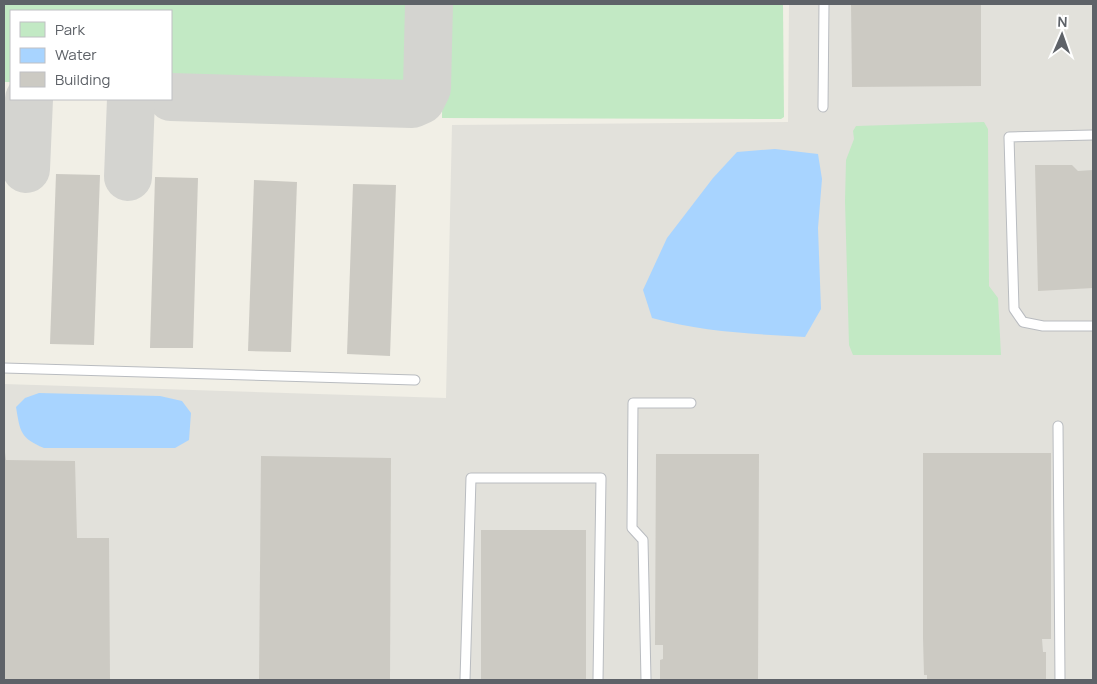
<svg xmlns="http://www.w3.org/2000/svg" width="1097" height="684" font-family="Manrope,sans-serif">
  <rect width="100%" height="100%" fill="#f1efe6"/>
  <path fill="#e2e1db" d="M789 4H1093V680H4V384L446 398 452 125 788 122Z"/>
  <g fill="#c2e9c4">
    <path d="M4 4H412L418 42 411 88 362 93 171 87V11H11V82H4Z"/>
    <path d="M443 4H783L784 117 781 119 442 118Z"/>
    <path d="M984 122 988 129 989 286 998 298 1001 355H853L849 345 845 201 846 160 854 139 853 131 856 126Z"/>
  </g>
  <g fill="#a8d4ff">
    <path d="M775 149 818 154 822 179 818 228 821 309 805 337C754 334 702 332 652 318L643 290 667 238 713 178 737 152Z"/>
    <path d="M39 393 160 396 182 401 191 413 189 440 175 448H44C20 438 20 431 16 407L25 398Z"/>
  </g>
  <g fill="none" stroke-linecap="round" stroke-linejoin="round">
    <g stroke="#d4d4d0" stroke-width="48">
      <path d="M171 97 412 104 421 100 427 88 429 4"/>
      <path d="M26 169 29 99"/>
      <path d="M128 177 131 99"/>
    </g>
  </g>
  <g fill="#cccac3">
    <path d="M851 4H981V86L852 87Z"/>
    <path d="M1035 165H1072L1078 171 1093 170V288L1038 291Z"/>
    <path d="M56 174 100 175 94 345 50 344Z"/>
    <path d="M155 177 198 178 193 348H150Z"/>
    <path d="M254 180 297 182 291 352 248 351Z"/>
    <path d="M353 184 396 185 390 356 347 354Z"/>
    <path d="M4 445 6 460 75 461 77 538H109L110 680H4Z"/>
    <path d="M923 453H1051V639H1042L1043 652H1046V679L927 680V675H924L923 638Z"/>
    <path d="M656 454H759L758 680H660V660L663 659V645H655Z"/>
    <path d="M261 456 391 458 390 680H259Z"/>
    <rect x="481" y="530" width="105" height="150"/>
  </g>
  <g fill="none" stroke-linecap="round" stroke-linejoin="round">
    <g stroke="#b9bcc0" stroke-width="11">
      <g id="lane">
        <path d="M823 107 824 4"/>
        <path d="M1093 135 1009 137 1014 309 1023 322 1043 326H1093"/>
        <path d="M4 368 415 380"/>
        <path d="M1058 426 1060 680"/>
        <path d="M465 680 471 478H601L598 680"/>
        <path d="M646 680 643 540 632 528 633 403H691"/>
      </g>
    </g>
    <use href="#lane" stroke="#fff" stroke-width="9"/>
  </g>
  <rect width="1097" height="684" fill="none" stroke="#5e6268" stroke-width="10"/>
  <rect x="10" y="10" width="162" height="90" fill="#ffffff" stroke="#bfc0c3"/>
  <rect x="20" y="22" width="25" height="15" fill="#c2e9c4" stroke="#bfc0c3"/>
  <text x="55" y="35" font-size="15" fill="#5e6268">Park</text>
  <rect x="20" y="48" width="25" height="15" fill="#a8d4ff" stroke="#bfc0c3"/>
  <text x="55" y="60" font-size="15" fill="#5e6268">Water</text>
  <rect x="20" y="72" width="25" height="15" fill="#cccac3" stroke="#bfc0c3"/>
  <text x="55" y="85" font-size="15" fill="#5e6268">Building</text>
  <g transform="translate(1062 35) rotate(2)" stroke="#ffffff" stroke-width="4" paint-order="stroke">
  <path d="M0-4L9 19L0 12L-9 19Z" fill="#5e6268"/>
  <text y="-8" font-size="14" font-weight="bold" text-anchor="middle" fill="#5e6268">N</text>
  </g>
</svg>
